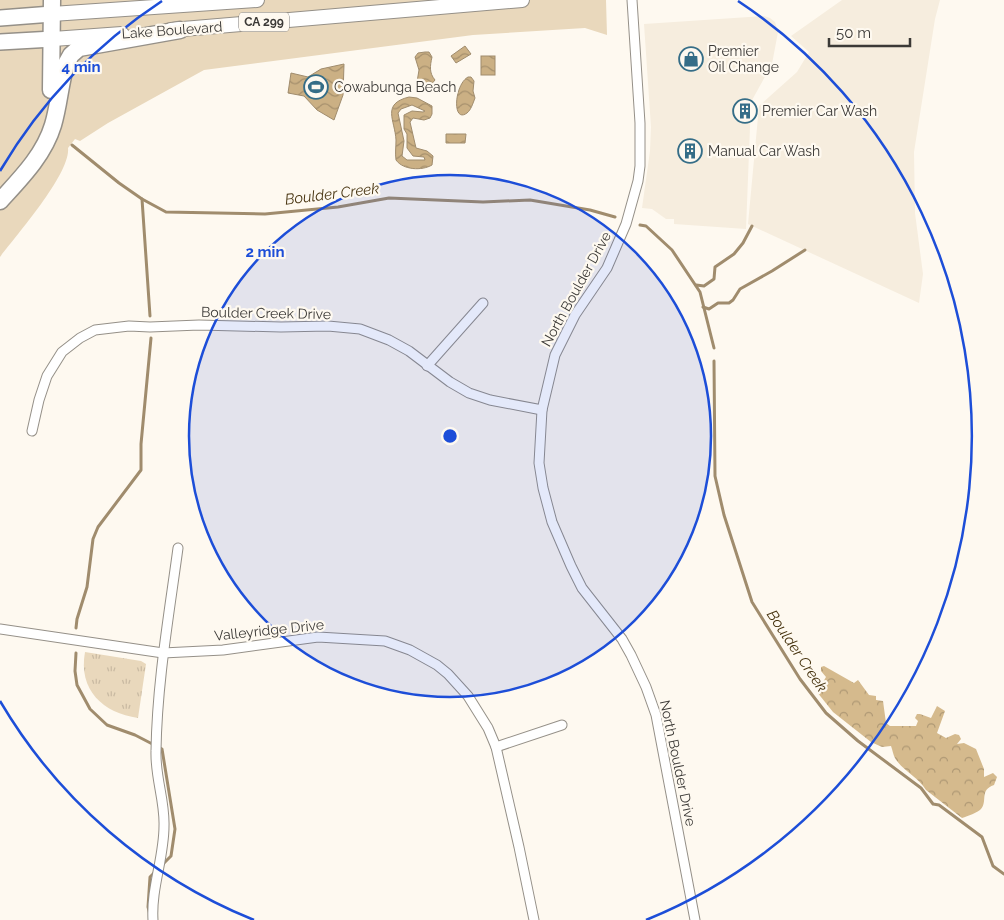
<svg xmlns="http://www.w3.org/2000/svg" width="1004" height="920" font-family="Raleway,sans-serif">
  <defs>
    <pattern id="forest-crowns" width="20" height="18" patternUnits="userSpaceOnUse" patternTransform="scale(1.25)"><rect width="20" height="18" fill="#d5ba8d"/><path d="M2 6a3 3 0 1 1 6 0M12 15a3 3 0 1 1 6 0" fill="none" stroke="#ae9874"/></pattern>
    <pattern id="park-tufts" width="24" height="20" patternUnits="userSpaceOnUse" patternTransform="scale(1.25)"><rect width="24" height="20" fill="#e9d8bc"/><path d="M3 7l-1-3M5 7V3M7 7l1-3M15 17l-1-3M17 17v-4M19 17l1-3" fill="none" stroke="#c9baa2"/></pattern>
    <pattern id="water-waves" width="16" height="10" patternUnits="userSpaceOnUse" patternTransform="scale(1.25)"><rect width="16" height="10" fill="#cbb084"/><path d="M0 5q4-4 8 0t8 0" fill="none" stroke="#a6906d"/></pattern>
  </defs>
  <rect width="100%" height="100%" fill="#fef9f0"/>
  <g fill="#f6edde">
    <path d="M842 0H940L935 19 914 152 915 213 923 274 919 303 748 224 759 106 797 72 809 52 791 36Z"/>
    <path d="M764 16 770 18 775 22 778 32 772 64 751 102 746 229 674 224V219H666L652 209 642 208 650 151 651 127 644 24Z"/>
  </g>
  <path fill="#e9d8bc" d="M0 0H606L607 35 585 28 473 35 204 70 108 123 80 141 75 139 68 148C71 173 16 236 0 257Z"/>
  <path fill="url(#forest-crowns)" d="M824 666 854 683 858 680 869 695 876 696V700L883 701 886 723 890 726H916L918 721 915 718 917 714H920L931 718 937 706 945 711 937 733 946 738 955 734 959 735 961 739 957 744 964 743 976 749 984 769V777L993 773 997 777 994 785C979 790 988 801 981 809 977 813 968 816 962 818L926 790C919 778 905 772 897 761 893 756 893 751 891 746L882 747 871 742 833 712 817 692 826 677 821 671V667Z"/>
  <path fill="url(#park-tufts)" d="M85 652 141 661 146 664 138 718C103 713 78 690 85 652Z"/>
  <g fill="url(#water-waves)" stroke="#a08c6d" fill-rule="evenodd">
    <path d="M465 46 471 54 456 63 451 56Z"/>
    <path d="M425 52H429L432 57C430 66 429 73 435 80L430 86 422 87 417 82 419 70 415 57 418 53Z"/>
    <rect x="481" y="56" width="14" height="19"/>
    <path d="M344 64 343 95 334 120 317 110 304 96 288 93 291 73 308 77 321 69Z"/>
    <path d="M468 77H471L474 81 473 91 475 98C473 103 471 110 467 113 452 124 454 85 468 77Z"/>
    <path d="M409 97 417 98 432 106V114L430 118 424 120 413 118 410 122 416 148 427 151 433 156 432 165C422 171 403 170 396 160 395 153 396 147 396 140 395 120 381 104 409 97ZM412 105 425 111 423 112 412 111 404 115V129L407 134V148L413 156 424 157 425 160H407L402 156 404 141 398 113 401 109Z"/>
    <path d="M446 134H466L465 143H446Z"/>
  </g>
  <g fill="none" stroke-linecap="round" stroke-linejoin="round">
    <g stroke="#a08c6d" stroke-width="3">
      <path d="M72 145 119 183 142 199 166 212 265 214 338 207 389 198 483 202 530 200 590 210 615 217"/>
      <path d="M142 199 150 316"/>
      <path d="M640 225 646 226 672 250 700 292 714 348"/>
      <path d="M696 285 704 286 714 279 715 267 734 254 743 243 752 226"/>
      <path d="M703 307 709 309 718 303H729L733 300 740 289 772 271 805 250"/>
      <path d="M714 361 715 476 724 515 752 602 800 679 826 713 858 741 921 788 933 804 939 805 982 837 993 866 1004 874"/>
      <path d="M76 628 77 619 87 587 93 539 98 527 141 470V444L151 338"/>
      <path d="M76 653 75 671 77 685 90 709 107 725 135 735 162 749 175 829 171 856 162 865"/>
      <path d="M150 915 148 907 150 877 156 871"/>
    </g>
    <g stroke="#959088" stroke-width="11">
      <g id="minor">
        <path d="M632 0 640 123V166L638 181 626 224 607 268 575 315 555 355 542 410 539 463 543 488 552 522 571 566 582 588 622 639 631 655 646 687 656 715 695 920"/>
        <path d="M427 366 483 303"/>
        <path d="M32 431 39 400 47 376 62 352 80 338 95 330 129 326 150 327 199 325 281 327 328 326 360 329 389 340 409 351 450 382 469 393 490 400 542 410"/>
        <path d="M0 629 163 653 223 650 318 637 385 641 410 650 437 665 448 674 468 696 488 728 496 747 519 847 534 920"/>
        <path d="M496 747 562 725"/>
        <path d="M153 920C151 888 164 858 164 826 165 801 155 777 156 751 157 683 169 615 178 548"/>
      </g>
    </g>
    <g stroke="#959088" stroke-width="16">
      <g id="primary">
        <path d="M52 14 257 0"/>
        <path d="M171 30 522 0"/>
        <path d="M53 39 122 34"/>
      </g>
    </g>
    <g stroke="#959088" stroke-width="18">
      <g id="trunk">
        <path d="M0 18 52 14"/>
        <path d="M0 42 53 39"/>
      </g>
    </g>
    <g stroke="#959088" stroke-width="19">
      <g id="motorway">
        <path d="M51 90 52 0"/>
        <path d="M0 201C21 178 44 155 53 125 59 105 60 84 66 64L71 55 79 48 180 30"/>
      </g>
    </g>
    <use href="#minor" stroke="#fff" stroke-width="9"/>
    <use href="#primary" stroke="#fff" stroke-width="14"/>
    <use href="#trunk" stroke="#fff" stroke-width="15"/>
    <use href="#motorway" stroke="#fff" stroke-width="16"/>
  </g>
  <circle cx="450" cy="436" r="261" fill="#1d4ed8" fill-opacity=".12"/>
  <g fill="none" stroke="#1d4ed8" stroke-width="2.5">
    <circle cx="450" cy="436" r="261"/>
    <path d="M254 920A522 522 0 0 1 0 701M0 171A522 522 0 0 1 162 1M738 1A522 522 0 0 1 646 920"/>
  </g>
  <defs>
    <g id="shop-ring" transform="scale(1.25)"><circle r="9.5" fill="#fef9f0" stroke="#356d87" stroke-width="1.5"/><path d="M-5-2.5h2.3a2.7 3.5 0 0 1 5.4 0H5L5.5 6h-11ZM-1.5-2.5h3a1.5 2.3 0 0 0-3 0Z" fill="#356d87"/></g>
    <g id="stadium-ring" transform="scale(1.25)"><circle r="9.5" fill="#fef9f0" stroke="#356d87" stroke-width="1.5"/><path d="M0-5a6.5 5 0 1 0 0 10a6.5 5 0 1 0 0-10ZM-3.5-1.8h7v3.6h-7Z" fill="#356d87"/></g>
    <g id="building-ring" transform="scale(1.25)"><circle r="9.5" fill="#fef9f0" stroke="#356d87" stroke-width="1.5"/><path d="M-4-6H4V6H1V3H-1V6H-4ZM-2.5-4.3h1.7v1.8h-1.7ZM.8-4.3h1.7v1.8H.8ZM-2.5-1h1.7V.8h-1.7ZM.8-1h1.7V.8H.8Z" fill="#356d87"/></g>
  </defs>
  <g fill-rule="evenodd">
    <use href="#shop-ring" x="691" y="59"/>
    <use href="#stadium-ring" x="316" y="87"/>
    <use href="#building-ring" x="745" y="111"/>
    <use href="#building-ring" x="690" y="151"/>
  </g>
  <g text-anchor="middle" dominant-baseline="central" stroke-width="4.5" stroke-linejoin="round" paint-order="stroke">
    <rect fill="#fef9f0" stroke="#76736e" stroke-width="1" x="239" y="12.5" width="50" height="19" rx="4"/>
    <g font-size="12" font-weight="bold" fill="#3b3936">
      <text x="264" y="22">CA 299</text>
    </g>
    <g font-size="14" fill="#3b3936" stroke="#fef9f0">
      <text transform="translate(172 30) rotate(-4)">Lake Boulevard</text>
      <text transform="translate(576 289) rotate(-61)">North Boulder Drive</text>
      <text transform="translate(266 313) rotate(1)">Boulder Creek Drive</text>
      <text transform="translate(269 630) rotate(-6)">Valleyridge Drive</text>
      <text transform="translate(678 763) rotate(78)">North Boulder Drive</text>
    </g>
    <g font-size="14" fill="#3b3936" stroke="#fef9f0" text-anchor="start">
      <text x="708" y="51">Premier<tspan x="708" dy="16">Oil Change</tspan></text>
      <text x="334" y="87">Cowabunga Beach</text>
      <text x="762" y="111">Premier Car Wash</text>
      <text x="708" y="151">Manual Car Wash</text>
    </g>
    <g font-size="15" font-style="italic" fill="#483511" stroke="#fef9f0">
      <text transform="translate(332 194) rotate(-7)">Boulder Creek</text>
      <text transform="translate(797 651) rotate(56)">Boulder Creek</text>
    </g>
  </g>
  <circle cx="450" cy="436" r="8" fill="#1d4ed8" stroke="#fef9f0" stroke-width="2.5"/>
  <g font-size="15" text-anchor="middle" font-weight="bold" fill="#1d4ed8" stroke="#fef9f0" stroke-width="4.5" stroke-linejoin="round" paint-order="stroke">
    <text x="81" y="72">4 min</text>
    <text x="265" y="257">2 min</text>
  </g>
  <path d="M829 38v8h81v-8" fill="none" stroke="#3b3936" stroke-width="2.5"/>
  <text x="836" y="38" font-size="15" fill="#3b3936" stroke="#fef9f0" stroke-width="4" paint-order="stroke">50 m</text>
</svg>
